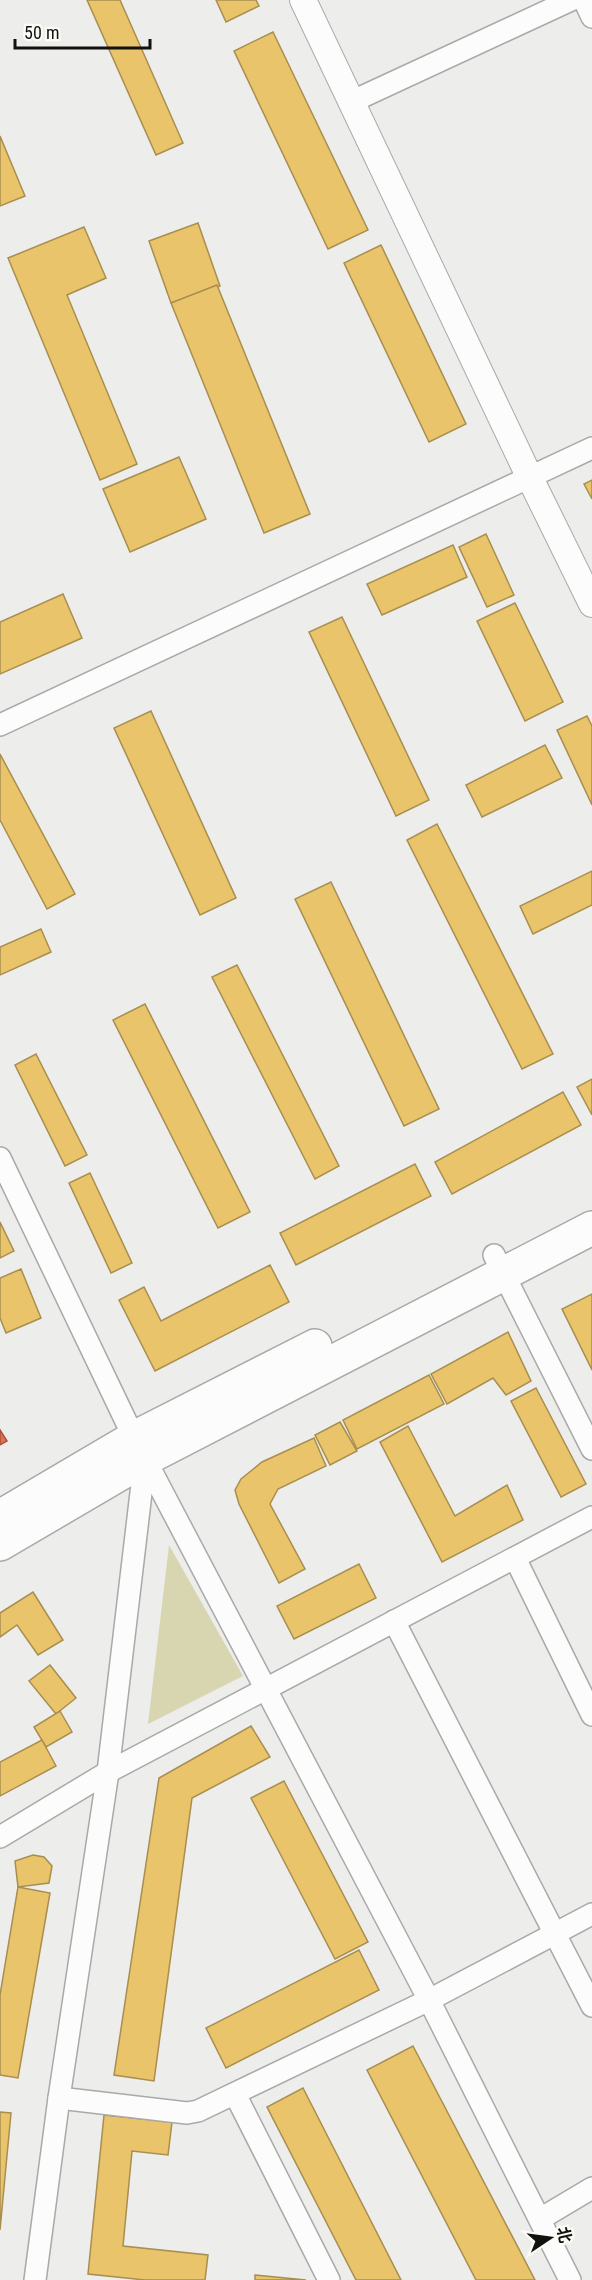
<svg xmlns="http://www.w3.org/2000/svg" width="592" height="2280" font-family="'Roboto Condensed','Noto Sans SC',sans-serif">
  <rect width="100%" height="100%" fill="#ededeb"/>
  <path fill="#d8d6b0" d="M169 1545 243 1676 148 1724Z"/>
  <g fill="#e9c46a" stroke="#a88e4f" stroke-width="1.5">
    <path d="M87 0H120L183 143 156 155Z"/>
    <path d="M216 0H256L259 6 226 22Z"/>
    <path d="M273 32 368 230 328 249 234 51Z"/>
    <path d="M0 136 25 196 0 206Z"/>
    <path d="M198 223 220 286 171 303 149 241Z"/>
    <path d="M84 227 106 278 67 295 137 464 100 480 8 258Z"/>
    <path d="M381 245 466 424 429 442 344 263Z"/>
    <path d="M217 285 310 514 264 533 171 303Z"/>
    <path d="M179 457 206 519 130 552 103 489Z"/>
    <path d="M592 480V499L584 484Z"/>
    <path d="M486 534 514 595 487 607 459 547Z"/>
    <path d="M453 545 467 577 382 615 367 584Z"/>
    <path d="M63 594 82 638 0 674V622Z"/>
    <path d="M515 603 563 702 525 721 477 621Z"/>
    <path d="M342 617 429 800 396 816 309 632Z"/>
    <path d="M151 711 236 898 200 915 114 728Z"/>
    <path d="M587 716 592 726V805L557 730Z"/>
    <path d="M545 745 562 778 482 817 466 785Z"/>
    <path d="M0 754 75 894 47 909 0 820Z"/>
    <path d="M437 824 553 1054 522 1069 407 840Z"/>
    <path d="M592 871V905L533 934 520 906Z"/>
    <path d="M331 882 439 1109 404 1126 295 899Z"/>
    <path d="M41 929 51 952 0 975V947Z"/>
    <path d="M237 965 339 1166 315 1179 212 977Z"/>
    <path d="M145 1004 250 1212 218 1228 113 1020Z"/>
    <path d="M36 1054 87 1155 65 1166 15 1065Z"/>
    <path d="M592 1079V1115L577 1087Z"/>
    <path d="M563 1092 581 1125 452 1194 435 1162Z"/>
    <path d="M415 1164 431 1196 296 1265 280 1233Z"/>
    <path d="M90 1173 132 1263 111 1273 69 1183Z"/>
    <path d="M0 1222 14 1251 0 1258Z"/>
    <path d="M270 1265 289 1302 155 1371 119 1300 144 1287 161 1321Z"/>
    <path d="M21 1269 41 1318 6 1333 0 1318V1278Z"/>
    <path d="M592 1294V1370L562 1309Z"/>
    <path d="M508 1332 531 1381 506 1395 493 1378 447 1404 431 1374Z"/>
    <path d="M429 1375 444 1404 357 1449 343 1420Z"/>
    <path d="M536 1388 586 1484 561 1497 511 1401Z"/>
    <path d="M340 1422 357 1451 330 1465 315 1435Z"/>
    <path d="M408 1426 455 1516 507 1485 523 1520 442 1562 380 1442Z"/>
    <path d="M314 1438 326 1466 278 1489 270 1504 305 1569 279 1583 239 1504 235 1490 241 1479 262 1462Z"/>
    <path d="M359 1564 376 1598 294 1639 277 1606Z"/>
    <path d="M33 1592 63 1640 38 1655 17 1625 0 1637V1613Z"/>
    <path d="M50 1665 76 1698 56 1714 29 1681Z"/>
    <path d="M60 1711 72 1732 46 1747 34 1727Z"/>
    <path d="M251 1726 270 1757 192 1798 154 2081 114 2075 159 1778Z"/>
    <path d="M42 1740 56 1766 0 1796V1762Z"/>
    <path d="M284 1781 368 1942 335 1959 251 1798Z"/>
    <path d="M33 1855 44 1857 52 1866 49 1883 18 1887 15 1861Z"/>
    <path d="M18 1887 50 1893 18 2078 0 2075V1995Z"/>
    <path d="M359 1950 379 1990 226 2068 206 2028Z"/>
    <path d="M413 2046 535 2280H476L367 2070Z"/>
    <path d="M303 2088 401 2280H356L267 2107Z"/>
    <path d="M0 2112 11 2113 0 2230Z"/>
    <path d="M104 2115 172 2122 168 2155 132 2151 123 2246 208 2255 205 2280H145L88 2274Z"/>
    <path d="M255 2275 306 2280H255Z"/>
  </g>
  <path fill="#e76f51" stroke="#a7533e" stroke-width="1.5" d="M0 1430 7 1441 0 1445Z"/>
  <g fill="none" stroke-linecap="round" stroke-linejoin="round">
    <g stroke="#a9a9a7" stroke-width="24">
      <g id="minor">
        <path d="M584 0 592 17"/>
        <path d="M351 102 571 0"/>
        <path d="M0 725 592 448"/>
        <path d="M0 1158 134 1438 429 2000 570 2280"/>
        <path d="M494 1255 592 1449"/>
        <path d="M515 1558 592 1715"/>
        <path d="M394 1621 592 2006"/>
        <path d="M0 1837 108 1772 592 1517"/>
        <path d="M235 2094 329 2280"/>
        <path d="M59 2098 187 2113 198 2111 429 2000 592 1914"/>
        <path d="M540 2219 592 2188"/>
        <path d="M35 2280 59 2098 108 1772 145 1459"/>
      </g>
    </g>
    <g stroke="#a9a9a7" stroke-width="28">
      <path id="tertiary" d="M303 0 529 476 592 604"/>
    </g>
    <g stroke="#a9a9a7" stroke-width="36">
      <g id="trunk">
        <path d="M0 1517 134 1438 315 1346"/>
        <path d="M0 1544 145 1459 592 1228"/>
      </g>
    </g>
    <use href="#minor" stroke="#fcfcfc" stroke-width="21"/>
    <use href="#tertiary" stroke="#fcfcfc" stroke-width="26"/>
    <use href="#trunk" stroke="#fcfcfc" stroke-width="33"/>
  </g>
  <g transform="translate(550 2238) rotate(77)" stroke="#fcfcf7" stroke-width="4.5" paint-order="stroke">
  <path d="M0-4.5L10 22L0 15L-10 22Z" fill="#111110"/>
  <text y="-9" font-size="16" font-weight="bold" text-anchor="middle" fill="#111110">北</text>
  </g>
  <path d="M15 39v9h135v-9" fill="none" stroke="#111110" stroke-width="3"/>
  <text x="24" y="39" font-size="18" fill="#111110" stroke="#fcfcf7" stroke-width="4.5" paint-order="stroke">50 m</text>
</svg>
